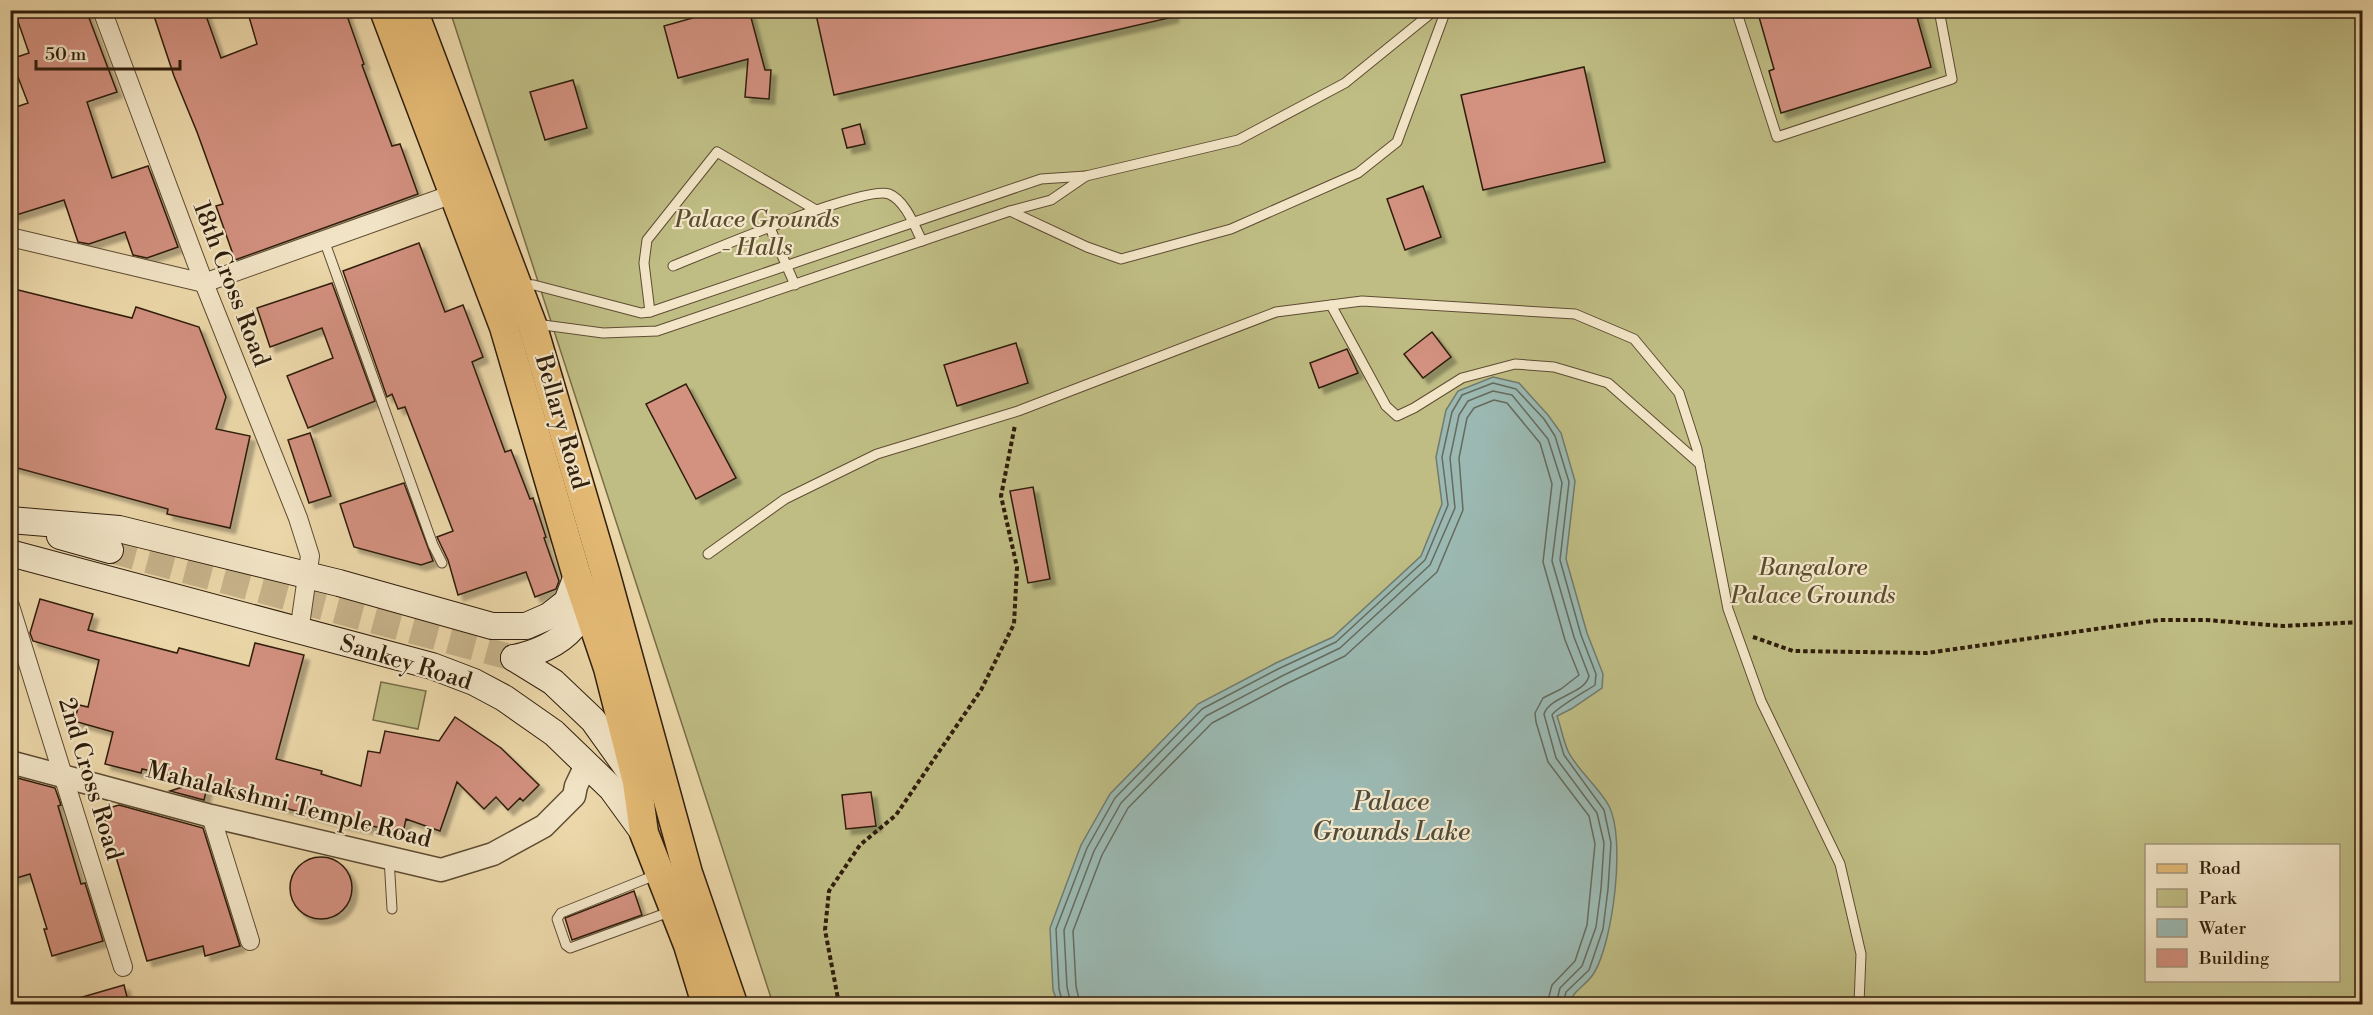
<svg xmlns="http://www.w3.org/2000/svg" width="2373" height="1015" font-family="'Libre Bodoni',serif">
  <defs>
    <filter id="shadow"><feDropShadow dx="5.5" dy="5.5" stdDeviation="1.5" flood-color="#0004"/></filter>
  </defs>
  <rect width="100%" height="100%" fill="#edd9ab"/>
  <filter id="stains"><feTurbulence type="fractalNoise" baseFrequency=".00333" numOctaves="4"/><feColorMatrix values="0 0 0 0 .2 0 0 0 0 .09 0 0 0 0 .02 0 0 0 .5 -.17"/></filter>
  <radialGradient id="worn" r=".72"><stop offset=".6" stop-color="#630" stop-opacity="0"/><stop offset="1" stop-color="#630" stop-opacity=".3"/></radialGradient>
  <g fill="#bfbd84" stroke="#776d48" stroke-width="1.5" fill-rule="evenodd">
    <path d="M450 11H2362V1004H773ZM2146 846H2338V980H2146Z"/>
    <path d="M381 682 426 691 418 729 373 720Z"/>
  </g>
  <path fill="#9bb9b2" stroke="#707b6f" stroke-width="1.5" d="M1493 377 1519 383 1548 415 1561 433 1575 481 1566 559 1587 633 1603 674 1602 688 1571 709 1557 716C1561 727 1563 740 1568 751 1577 770 1599 787 1609 806 1626 839 1613 942 1594 973 1587 985 1573 990 1569 1004H1058L1053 990 1050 928 1081 845 1110 794 1198 704 1276 663 1333 637 1421 556 1442 504 1436 457 1446 410 1458 391Z"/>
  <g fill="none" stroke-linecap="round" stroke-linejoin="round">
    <g stroke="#656b5e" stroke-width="1.5">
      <path d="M1063 1004 1059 989 1056 929 1087 848 1115 798 1202 709 1278 669 1336 642 1425 560 1448 505 1442 457 1452 412 1462 395 1493 383 1516 389 1544 419 1555 436 1569 482 1560 560 1581 635 1596 674 1595 685C1586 691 1555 709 1552 715L1564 755 1604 810 1611 843 1608 889 1603 929 1589 970 1566 992 1563 1004"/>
      <path d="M1071 1004 1067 987 1064 930 1094 851 1121 803 1206 716 1282 676 1340 648 1430 565 1455 508 1450 458 1459 415 1468 401 1493 391 1512 395 1548 439 1562 483 1552 561 1574 637 1589 676C1585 694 1550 696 1544 714L1556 758 1597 813 1604 843 1601 889 1596 927 1582 966 1560 988 1556 1004"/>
      <path d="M1080 1004 1076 986 1073 931 1102 855 1128 808 1212 723 1286 684 1345 656 1437 572 1463 510 1459 458 1467 418 1474 408 1494 400 1507 403 1540 443 1552 484 1543 562 1565 640 1579 675 1561 689 1543 698 1535 713 1536 722 1548 762 1589 816 1595 844 1587 925 1575 961 1552 985 1547 1004"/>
    </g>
  </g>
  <g fill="#d39180" stroke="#2f1d0b" stroke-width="1.5" filter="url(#shadow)">
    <path d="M14 10H86L117 92 87 102 112 178 148 166 178 247 147 258 133 255 125 232 89 244 78 242 64 200 10 217V109L28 103 11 59 29 53Z"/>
    <path d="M152 10H204L221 58 257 44 247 10H345L364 64 362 65 392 146 400 144 418 194 235 260 216 206 223 204 197 132 174 76Z"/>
    <path d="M721 10H749L765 70H771L769 99 745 97 748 59 678 78 664 26Z"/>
    <path d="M815 10H1173V17L834 95Z"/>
    <path d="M1757 10H1915L1931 67 1781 113 1769 71 1774 69Z"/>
    <path d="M1584 67 1605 162 1483 190 1461 95Z"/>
    <path d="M573 80 587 128 545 140 530 92Z"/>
    <path d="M860 124 865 144 847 148 842 129Z"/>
    <path d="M1423 186 1441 237 1405 250 1387 199Z"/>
    <path d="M419 243 445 312 463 305 483 357 472 362 505 452 511 450 530 499 533 498 546 537 544 538 559 581 556 589 535 597 526 572 458 595 448 560 437 537 453 531 405 407 398 409 392 394 387 397 343 271Z"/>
    <path d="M332 283 375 401 308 428 287 376 333 358 322 328 270 347 257 308Z"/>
    <path d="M10 288 132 318 136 307 199 327 226 397 216 429 250 436 230 528 167 514 168 509 10 466Z"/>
    <path d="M1432 332 1451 357 1423 378 1404 354Z"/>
    <path d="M1016 343 1028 383 957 406 944 365Z"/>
    <path d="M1347 349 1358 373 1319 388 1310 363Z"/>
    <path d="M686 384 736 478 696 499 646 404Z"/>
    <path d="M310 433 331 496 309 503 288 440Z"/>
    <path d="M404 483 433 561 421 565 354 547 340 504Z"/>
    <path d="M1033 487 1050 579 1028 583 1010 491Z"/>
    <path d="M40 599 93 614 88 630 177 653 179 648 249 666 255 643 304 655 276 759 322 771 321 774 361 786 368 751 380 753 385 731 439 741 455 717 501 748 539 785 523 801 520 798 508 810 496 797 484 809 457 782 440 831 406 819 403 833 372 826V829L348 825 207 787 204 800 170 791 189 785 173 781 174 776 142 769 141 773 105 764 113 732 74 721 79 705 88 707 99 660 33 641 30 633Z"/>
    <path d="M10 776 55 788 61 805 58 806 81 884 85 883 103 941 52 956 44 929H47L30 874 10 880Z"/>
    <path d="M871 792 876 826 846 829 842 795Z"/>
    <path d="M119 805 203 828 240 946 205 956 203 946 147 961 102 810Z"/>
    <circle cx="321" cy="888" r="31"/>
    <path d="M634 891 642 915 572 940 565 918Z"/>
    <path d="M124 985 129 1005H73L72 1000Z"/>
  </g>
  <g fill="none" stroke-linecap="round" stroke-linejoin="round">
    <path stroke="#c7b38b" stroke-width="26" stroke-dasharray="26 13" stroke-linecap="butt" d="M110 550 514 658"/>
    <g stroke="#5e4c33" stroke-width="11">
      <g id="service">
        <path d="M1736 10 1777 137 1952 79 1939 10"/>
        <path d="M1010 211 1087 247 1121 259 1231 229 1358 173 1397 142 1446 10"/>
        <path d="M770 228 795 285"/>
        <path d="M324 240 433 545 442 563"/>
        <path d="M673 266C705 253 865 185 889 194 905 200 915 227 922 241"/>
        <path d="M521 284 534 285 641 313 650 312 1041 179 1086 176 1238 140 1345 83 1435 10"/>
        <path d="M1331 305 1386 406 1397 416 1414 408 1462 378 1515 364 1554 367 1608 383 1700 464"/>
        <path d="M650 312 644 263 647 240 717 152 816 210"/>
        <path d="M536 324 603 333 657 331 1010 211 1051 200 1086 176"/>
        <path d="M708 554 785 499 877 454 1018 411 1276 312 1362 301 1575 314 1634 339 1679 393 1697 449 1728 609 1761 701 1840 864 1861 954 1859 1004"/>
        <path d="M389 858 392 909"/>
        <path d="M658 874 561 913 557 919 566 945 570 948 672 911"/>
      </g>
    </g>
    <g stroke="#5e4c33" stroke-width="20">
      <g id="minor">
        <path d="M102 10 204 283 298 518 310 556 299 632"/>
        <path d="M10 237 204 283"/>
        <path d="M204 283 453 194"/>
        <path d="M10 606 123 967"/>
        <path d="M211 816 250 941"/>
      </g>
    </g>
    <g stroke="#5e4c33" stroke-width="25">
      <path id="tertiary" d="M10 762 211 816 441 870 493 854 544 826 574 796 576 786 586 765"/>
    </g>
    <g stroke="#2f1d0b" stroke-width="28">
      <g id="secondary">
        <path d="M10 520 119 529 339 583 492 626H526L549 616 567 602 577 576"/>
        <path d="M60 536 110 550"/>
        <path d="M10 553 432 666 474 682 504 698 554 733 612 789 644 833"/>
        <path d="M514 658 553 682 593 720 633 776"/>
        <path d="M514 658C534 654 559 644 573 627 579 621 582 609 585 601"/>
      </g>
    </g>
    <g stroke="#2f1d0b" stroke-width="31">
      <g id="primary">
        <path d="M384 10 504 327 577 576 608 668 637 782 644 833 688 945 706 1004"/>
        <path d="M413 10 532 324 605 572 688 873 733 1004"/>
      </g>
    </g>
    <g stroke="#2f1d0b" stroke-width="4" stroke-dasharray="4.5 3" stroke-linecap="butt">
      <path d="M1753 637 1793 651 1927 653 2159 620H2206L2283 626 2362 622"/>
      <path d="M839 1004 825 930 829 891 860 845 896 815 981 690 1014 624 1017 567 1001 496 1015 425"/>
    </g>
    <use href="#service" stroke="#f3e6c8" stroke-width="9"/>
    <use href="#minor" stroke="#f3e6c8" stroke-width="18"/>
    <use href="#tertiary" stroke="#f3e6c8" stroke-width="22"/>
    <use href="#secondary" stroke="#f3e6c8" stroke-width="26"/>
    <use href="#primary" stroke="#e6bc76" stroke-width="28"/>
  </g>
  <g text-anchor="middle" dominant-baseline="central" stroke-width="4.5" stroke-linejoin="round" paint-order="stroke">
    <g font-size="24" font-style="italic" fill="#5a4d2f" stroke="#f3e6c8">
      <text x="757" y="220">Palace Grounds<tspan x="757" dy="28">- Halls</tspan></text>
      <text x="1813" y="568">Bangalore<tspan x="1813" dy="28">Palace Grounds</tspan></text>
    </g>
    <g font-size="24" fill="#2f1d0b" stroke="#f3e6c8">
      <text transform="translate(231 284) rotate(69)">18th Cross Road</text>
      <text transform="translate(561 422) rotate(74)">Bellary Road</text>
      <text transform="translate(406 663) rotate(17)">Sankey Road</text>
      <text transform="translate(90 779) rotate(73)">2nd Cross Road</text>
      <text transform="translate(289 805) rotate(14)">Mahalakshmi Temple Road</text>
    </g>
    <g font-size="26" font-style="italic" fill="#4f4c3d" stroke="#f3e6c8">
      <text x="1391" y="802">Palace<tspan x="1391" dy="30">Grounds Lake</tspan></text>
    </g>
  </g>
  <rect width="2373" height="1015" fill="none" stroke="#edd9ab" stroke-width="36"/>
  <rect x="12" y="12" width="2349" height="991" fill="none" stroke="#2f1d0b" stroke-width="3"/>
  <rect x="18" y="18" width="2337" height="979" fill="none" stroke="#2f1d0b" stroke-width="1.5"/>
  <rect x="2145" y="844" width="195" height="138" fill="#f3e6c8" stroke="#a5967c" stroke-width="1.5"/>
  <rect x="2157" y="864" width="30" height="9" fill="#e6bc76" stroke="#a5967c" stroke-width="1.5"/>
  <text x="2199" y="874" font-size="18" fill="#2f1d0b">Road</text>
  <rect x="2157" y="889" width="30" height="18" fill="#bfbd84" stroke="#a5967c" stroke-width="1.5"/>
  <text x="2199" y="904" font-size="18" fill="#2f1d0b">Park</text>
  <rect x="2157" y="919" width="30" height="18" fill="#9bb9b2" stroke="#a5967c" stroke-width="1.5"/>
  <text x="2199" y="934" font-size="18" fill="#2f1d0b">Water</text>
  <rect x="2157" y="949" width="30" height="18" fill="#d39180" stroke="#a5967c" stroke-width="1.5"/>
  <text x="2199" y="964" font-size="18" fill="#2f1d0b">Building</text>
  <path d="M36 60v9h144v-9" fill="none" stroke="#2f1d0b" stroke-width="3"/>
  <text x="45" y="60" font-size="18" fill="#2f1d0b" stroke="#f3e6c8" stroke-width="4.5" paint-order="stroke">50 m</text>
  <rect width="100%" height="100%" filter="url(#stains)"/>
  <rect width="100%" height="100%" fill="url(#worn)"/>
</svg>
